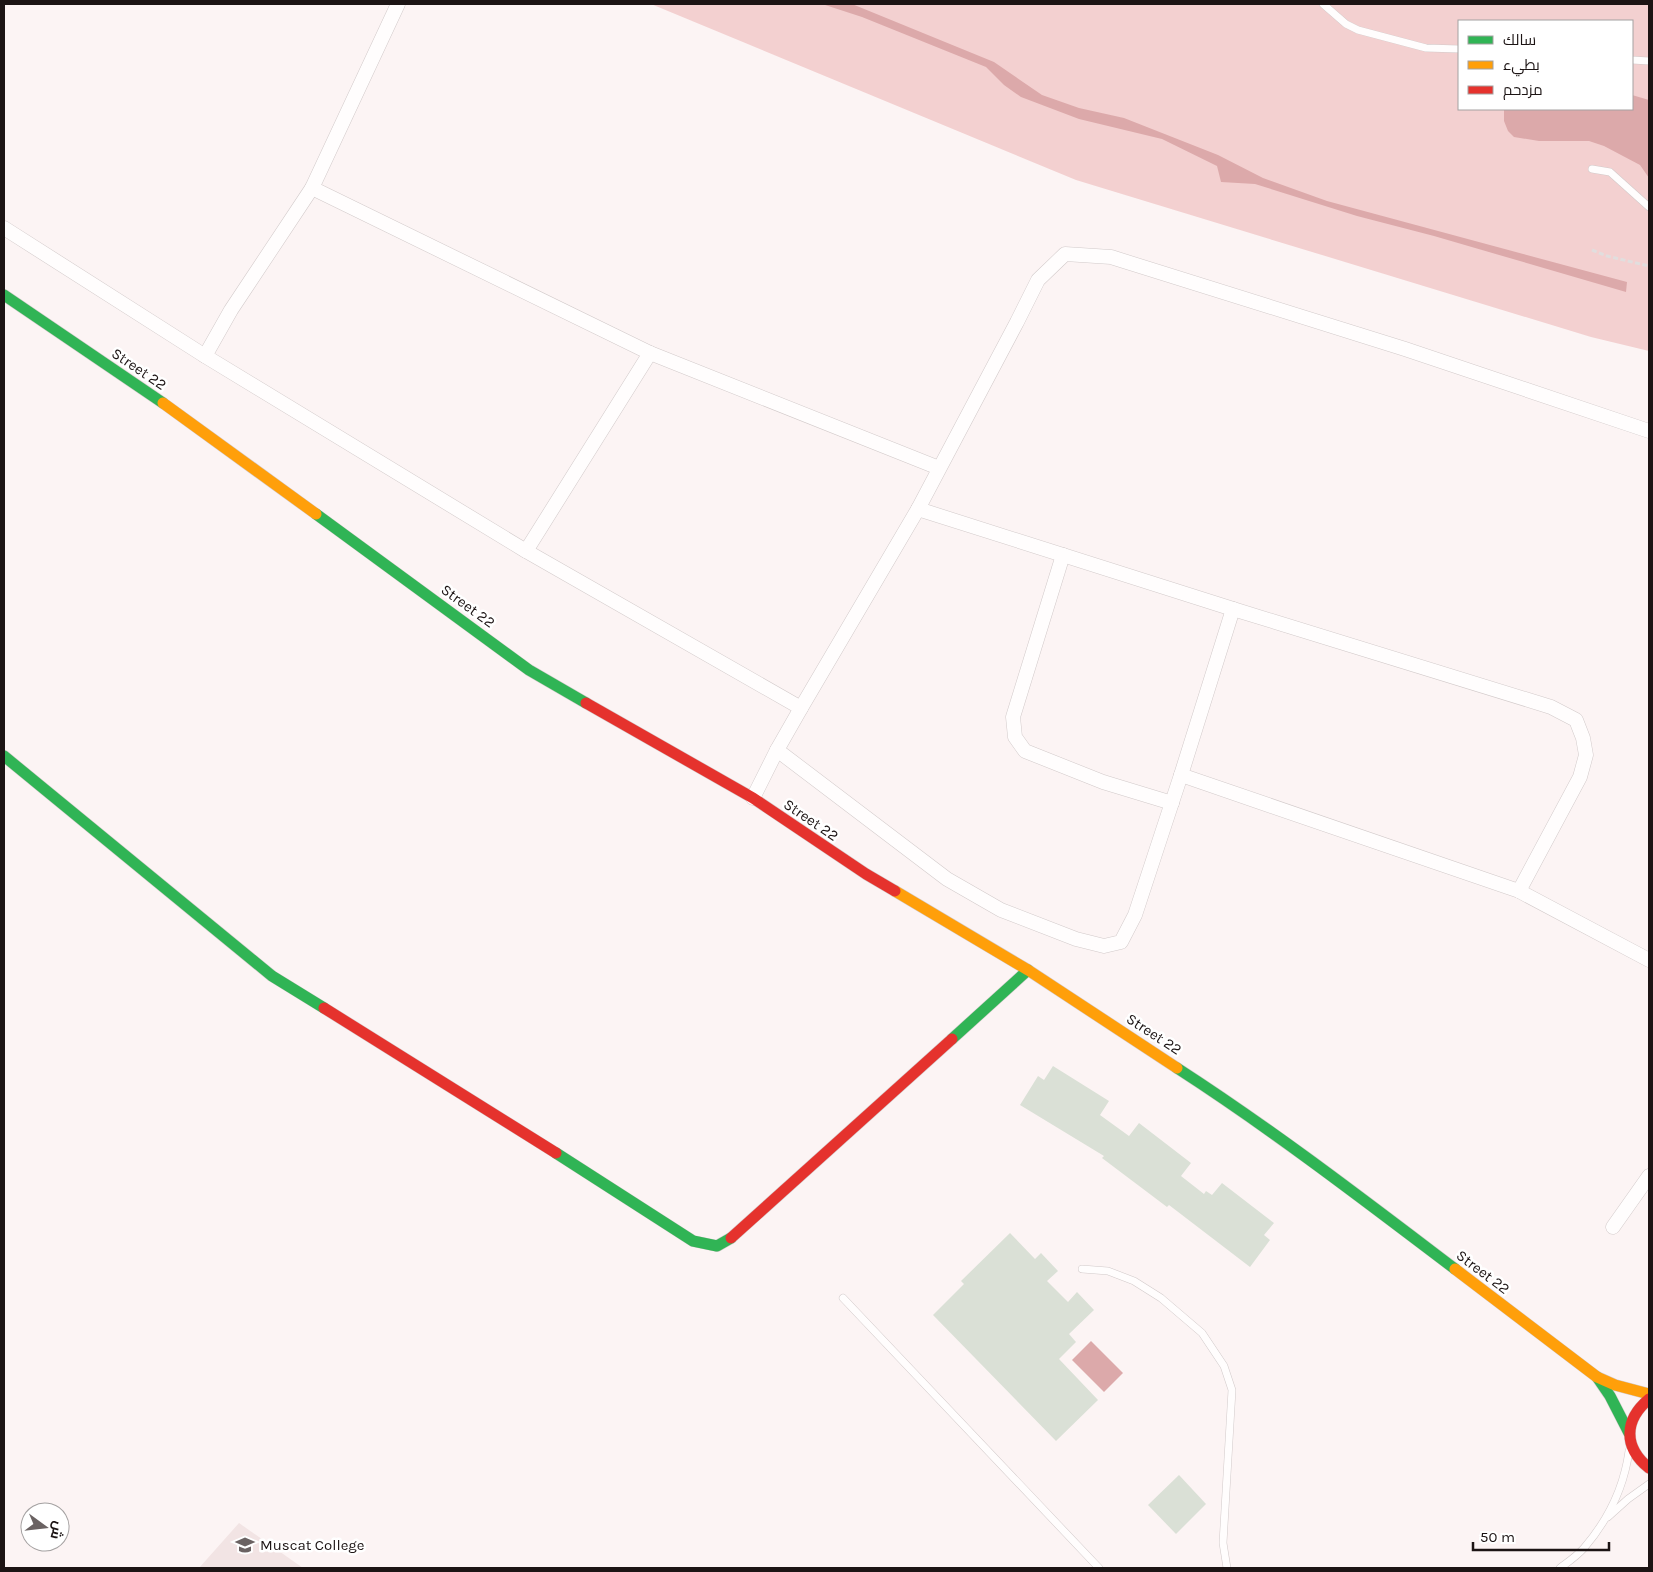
<svg xmlns="http://www.w3.org/2000/svg" width="1653" height="1572" font-family="Karla,Cairo,sans-serif">
  <rect width="100%" height="100%" fill="#fcf4f4"/>
  <path fill="#f2e4e4" d="M239 1523 303 1568H199Z"/>
  <path fill="#f3d0d0" fill-rule="evenodd" d="M651 4H1649V351L1591 337 1076 180ZM1459 21H1632V109H1459Z"/>
  <g fill="#dca9aa">
    <path d="M822 4H852L994 62 1042 95 1079 108 1124 118 1218 155 1263 178 1327 201 1627 282 1626 292 1434 236 1357 216 1255 184 1221 182 1217 166 1162 139 1079 119 1021 97 1004 85 986 67 862 17Z"/>
    <path d="M1632 95 1649 100V178L1640 165 1604 146 1589 141H1539L1514 137 1508 131 1504 121V109H1632Z"/>
    <path d="M1091 1341 1123 1373 1104 1392 1072 1360Z"/>
  </g>
  <g fill="#dae0d6">
    <path d="M1053 1066 1109 1101 1100 1115 1129 1136 1139 1123 1191 1163 1181 1176 1204 1194 1206 1191 1212 1195 1222 1183 1274 1223 1264 1235 1270 1240 1250 1267 1169 1205 1167 1207 1102 1158 1104 1156 1020 1105 1038 1076 1044 1080Z"/>
    <path d="M1010 1233 1035 1259 1041 1253 1058 1271 1047 1281 1068 1302 1077 1292 1094 1310 1069 1334 1076 1342 1059 1359 1098 1400 1056 1441 933 1315 964 1284 961 1281Z"/>
    <path d="M1179 1475 1206 1504 1176 1534 1148 1505Z"/>
  </g>
  <g fill="none" stroke-linecap="round" stroke-linejoin="round">
    <g stroke="#d2caca" stroke-width="8">
      <g id="lane">
        <path d="M1323 4 1346 24 1358 30 1426 48 1459 49"/>
        <path d="M1632 60 1649 61"/>
        <path d="M1592 169 1610 172 1649 207"/>
        <path d="M1082 1269 1108 1271 1134 1281 1161 1298 1202 1333 1224 1366 1232 1390 1223 1543 1227 1568"/>
        <path d="M843 1298 1099 1568"/>
        <path d="M1608 1517 1628 1499 1649 1484"/>
        <path d="M1560 1568C1568 1562 1577 1556 1584 1548 1608 1520 1624 1487 1629 1451"/>
      </g>
    </g>
    <g stroke="#d2caca" stroke-width="15">
      <g id="street">
        <path d="M398 4 312 188 650 353 939 468"/>
        <path d="M4 228 205 356 526 551 801 708"/>
        <path d="M205 356 231 310 312 188"/>
        <path d="M918 509 1233 609 1181 775 1519 891 1649 960"/>
        <path d="M526 551 650 353"/>
        <path d="M1063 555 1013 717 1015 737 1025 751 1103 782 1172 803"/>
        <path d="M1233 609 1551 707 1576 720 1583 738 1586 755 1580 777 1519 891"/>
        <path d="M777 750 947 879 1001 910 1076 939 1104 946 1121 942 1135 915 1181 775"/>
        <path d="M753 798 777 750 801 708 918 509 1017 322 1038 280 1065 254 1111 257 1405 349 1649 431"/>
        <path d="M1613 1227 1649 1176"/>
      </g>
    </g>
    <g stroke="#d2caca" stroke-width="12">
      <g id="fast">
        <path d="M4 295 163 403"/>
        <path d="M316 514 529 670 586 703"/>
        <path d="M4 756 272 976 324 1008"/>
        <path d="M952 1039 1028 970"/>
        <path d="M1177 1068C1273 1130 1364 1200 1455 1269"/>
        <path d="M556 1153 693 1241 717 1246 731 1238"/>
        <path d="M1597 1377 1610 1396 1629 1433"/>
      </g>
    </g>
    <g stroke="#d2caca" stroke-width="12">
      <g id="slow">
        <path d="M163 403 316 514"/>
        <path d="M895 891 1028 970 1177 1068"/>
        <path d="M1455 1269 1597 1377 1615 1385 1649 1394"/>
      </g>
    </g>
    <g stroke="#d2caca" stroke-width="12">
      <g id="jam">
        <path d="M586 703 753 798 866 874 895 891"/>
        <path d="M324 1008 556 1153"/>
        <path d="M731 1238 952 1039"/>
        <path d="M1649 1399C1624 1420 1623 1447 1649 1468"/>
      </g>
    </g>
    <path stroke="#e1dede" stroke-width="3" stroke-dasharray="5 2.5" stroke-linecap="butt" d="M1592 250 1607 256 1649 266"/>
    <use href="#lane" stroke="#fffdfd" stroke-width="7"/>
    <use href="#street" stroke="#fffdfd" stroke-width="14"/>
    <use href="#fast" stroke="#30b455" stroke-width="11"/>
    <use href="#slow" stroke="#ff9f0a" stroke-width="11"/>
    <use href="#jam" stroke="#e5322d" stroke-width="11"/>
  </g>
  <defs>
    <g id="university-bare" transform="scale(1.5)"><path d="M0-5L7-2L0 1L-7-2ZM-4 1L0 2.5L4 1V4Q0 6-4 4Z" fill="#6a6262" stroke="#fff" stroke-width="2.5" paint-order="stroke"/></g>
  </defs>
  <g fill-rule="evenodd">
    <use href="#university-bare" x="245" y="1545"/>
  </g>
  <g text-anchor="middle" dominant-baseline="central" stroke-width="5" stroke-linejoin="round" paint-order="stroke">
    <g font-size="15" fill="#1c1414" stroke="#fff">
      <text transform="translate(139 369) rotate(34)">Street 22</text>
      <text transform="translate(468 606) rotate(36)">Street 22</text>
      <text transform="translate(811 820) rotate(34)">Street 22</text>
      <text transform="translate(1154 1034) rotate(33)">Street 22</text>
      <text transform="translate(1483 1272) rotate(37)">Street 22</text>
    </g>
    <g font-size="15" fill="#1c1414" stroke="#fff" text-anchor="start">
      <text x="260" y="1545">Muscat College</text>
    </g>
  </g>
  <rect width="1653" height="1572" fill="none" stroke="#1c1414" stroke-width="10"/>
  <rect x="1458" y="20" width="175" height="90" fill="#ffffff" stroke="#a4a1a1"/>
  <rect x="1468" y="36" width="25" height="8" fill="#30b455" stroke="#a4a1a1"/>
  <text x="1503" y="45" font-size="15" fill="#1c1414">سالك</text>
  <rect x="1468" y="61" width="25" height="8" fill="#ff9f0a" stroke="#a4a1a1"/>
  <text x="1503" y="70" font-size="15" fill="#1c1414">بطيء</text>
  <rect x="1468" y="86" width="25" height="8" fill="#e5322d" stroke="#a4a1a1"/>
  <text x="1503" y="95" font-size="15" fill="#1c1414">مزدحم</text>
  <g transform="translate(45 1527) rotate(105)"><circle r="24" fill="#ffffff" stroke="#a4a1a1"/>
  <path d="M0-4L9 19L0 12L-9 19Z" fill="#6a6262"/>
  <text y="-8" font-size="14" font-weight="bold" text-anchor="middle" fill="#1c1414">ش</text>
  </g>
  <path d="M1473 1542v8h136v-8" fill="none" stroke="#1c1414" stroke-width="2.5"/>
  <text x="1480" y="1542" font-size="15" fill="#1c1414" stroke="#ffffff" stroke-width="4" paint-order="stroke">50 m</text>
</svg>
